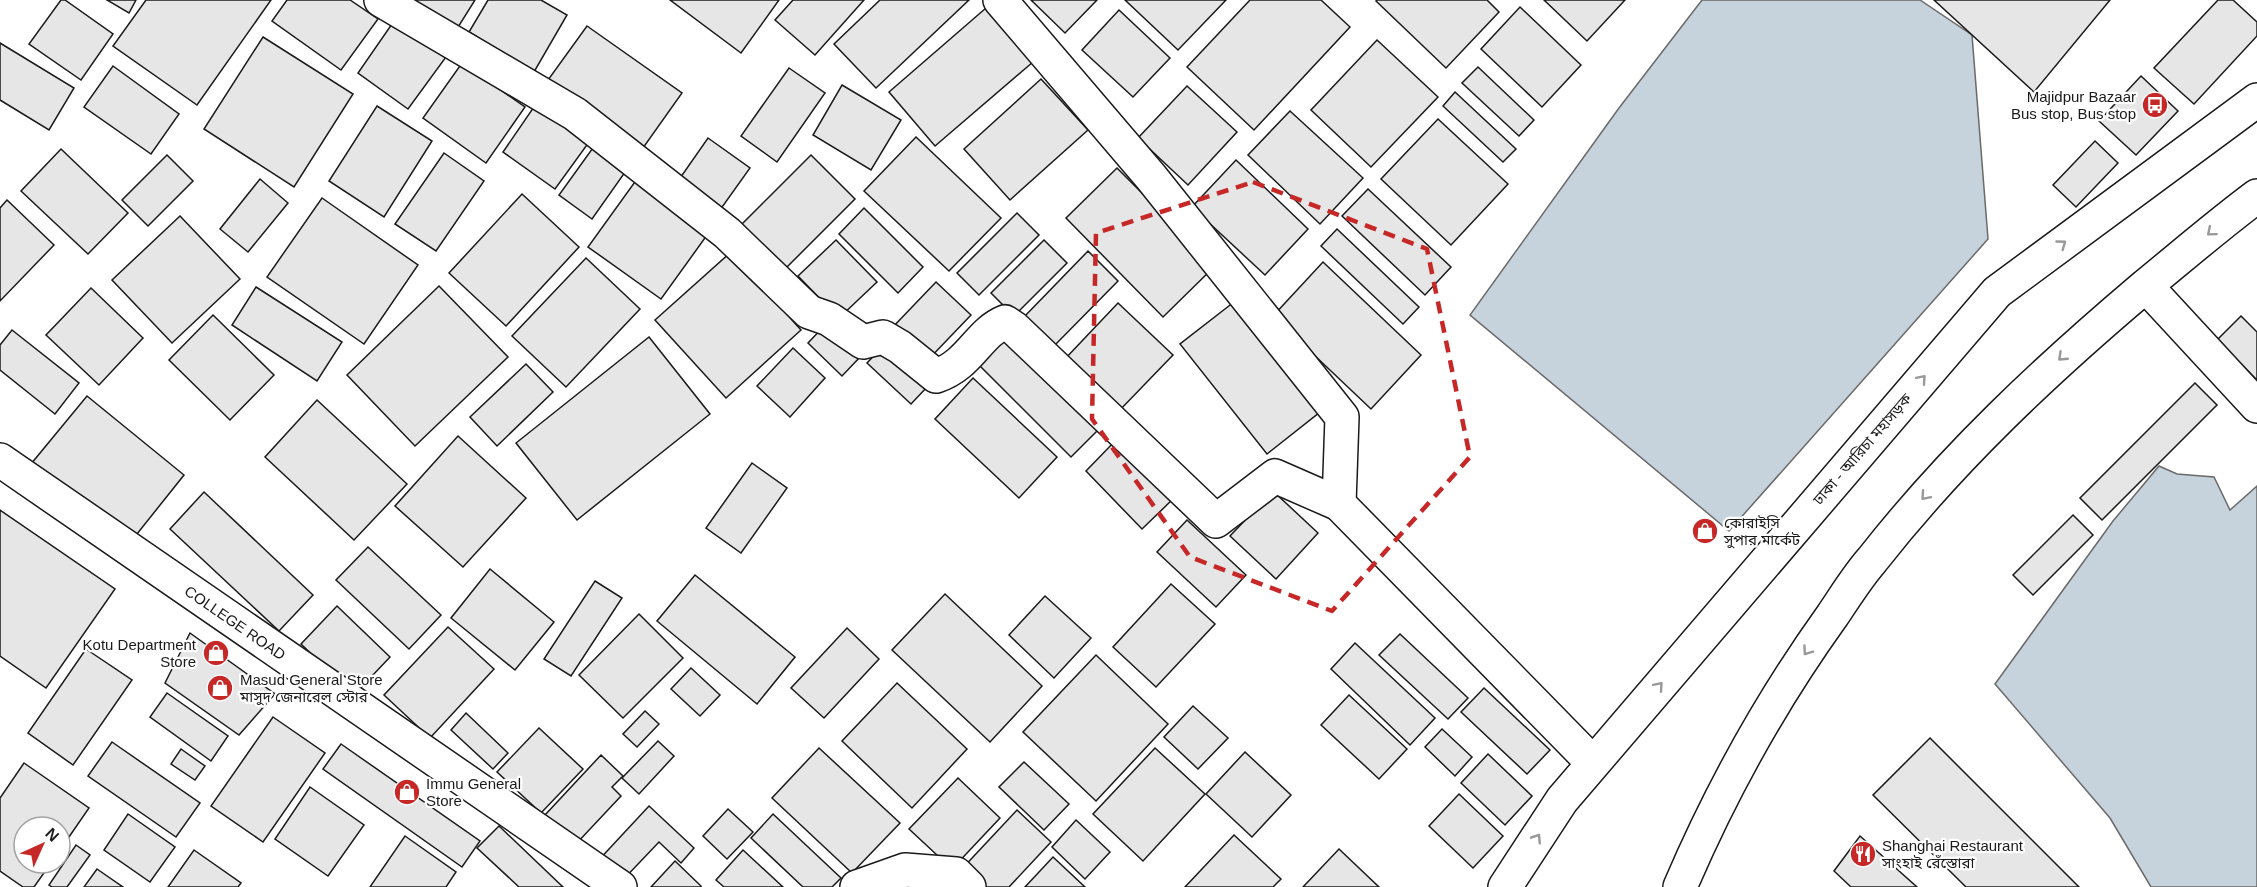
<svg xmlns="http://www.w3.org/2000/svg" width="2257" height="887" font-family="Arial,'Noto Sans Bengali',sans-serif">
  <rect width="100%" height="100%" fill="#fff"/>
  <g fill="#c6d2dc" stroke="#6a6a6a" stroke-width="1.5">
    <path d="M1702 0H1920L1972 35 1988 239 1729 531 1470 315 1619 108Z"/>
    <path d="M2159 466 2177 474 2214 477 2230 510 2257 486V887H2151L2110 818 1995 684 2113 521Z"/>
  </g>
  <g fill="#e6e6e6" stroke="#1a1a1a" stroke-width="1.5">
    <path d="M61 0H65L113 34 81 80 29 44Z"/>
    <path d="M107 0H136L129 13Z"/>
    <path d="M146 0H271L197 105 113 46Z"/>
    <path d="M287 0H350L378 19 341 70 272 21Z"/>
    <path d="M402 0H475L455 32Z"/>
    <path d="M488 0H541L567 15 534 72 469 32Z"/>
    <path d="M670 0H779L741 53Z"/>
    <path d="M793 0H864L815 55 775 20Z"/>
    <path d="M880 0H969L876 88 834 44Z"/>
    <path d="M1031 0H1097L1065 33Z"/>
    <path d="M1125 0H1226L1178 50Z"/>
    <path d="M1250 0H1321L1350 27 1254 130 1187 67Z"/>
    <path d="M1377 0H1487L1499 12 1446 68 1376 1Z"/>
    <path d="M1544 0H1625L1587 41Z"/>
    <path d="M1934 0H2110L2034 92Z"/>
    <path d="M2218 0H2233L2257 22V36L2194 104 2154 68Z"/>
    <path d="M1520 7 1581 65 1542 107 1481 49Z"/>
    <path d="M986 8 1033 62 935 146 889 92Z"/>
    <path d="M1119 10 1170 58 1133 97 1082 50Z"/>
    <path d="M394 21 446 57 408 109 358 73Z"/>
    <path d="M587 26 682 93 643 148 548 80Z"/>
    <path d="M263 37 353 94 294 187 204 129Z"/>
    <path d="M1377 40 1438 97 1371 167 1311 110Z"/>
    <path d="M0 43 74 88 49 130 0 100Z"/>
    <path d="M462 63 525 107 486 163 423 118Z"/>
    <path d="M113 66 179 114 151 154 84 107Z"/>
    <path d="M1478 67 1534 120 1519 136 1462 83Z"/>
    <path d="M789 68 825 93 777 162 741 136Z"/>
    <path d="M2141 76 2178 111 2136 155 2099 121Z"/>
    <path d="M1041 79 1088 130 1010 200 964 149Z"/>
    <path d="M842 85 901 120 871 170 813 135Z"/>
    <path d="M1187 86 1237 132 1188 185 1138 138Z"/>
    <path d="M1455 92 1516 149 1503 162 1443 106Z"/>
    <path d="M538 101 592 138 555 189 503 152Z"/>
    <path d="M377 106 432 141 384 217 329 181Z"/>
    <path d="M1290 111 1363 178 1320 224 1248 155Z"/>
    <path d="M1438 119 1508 184 1451 245 1381 179Z"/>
    <path d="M916 137 1001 218 949 271 864 191Z"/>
    <path d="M708 138 750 168 720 210 678 181Z"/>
    <path d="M2095 141 2118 163 2076 207 2053 185Z"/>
    <path d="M595 145 628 168 592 219 559 195Z"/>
    <path d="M61 149 128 213 88 254 21 191Z"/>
    <path d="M444 153 484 181 436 251 395 224Z"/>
    <path d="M167 155 193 181 148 226 122 200Z"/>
    <path d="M811 155 855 199 785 269 741 225Z"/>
    <path d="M1236 160 1308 229 1265 275 1192 207Z"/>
    <path d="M1117 168 1215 266 1163 317 1066 218Z"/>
    <path d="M260 179 288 203 248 252 220 229Z"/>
    <path d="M637 179 710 231 661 299 588 247Z"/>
    <path d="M1368 189 1451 267 1425 295 1342 216Z"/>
    <path d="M522 194 579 247 506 326 449 273Z"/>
    <path d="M322 198 418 265 364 344 267 277Z"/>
    <path d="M7 200 54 245 0 301V208Z"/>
    <path d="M864 208 923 267 898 293 839 234Z"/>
    <path d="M1017 213 1039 235 979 295 957 273Z"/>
    <path d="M180 216 240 279 172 343 112 280Z"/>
    <path d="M1337 229 1419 307 1403 324 1321 246Z"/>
    <path d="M836 240 877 282 839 318 798 276Z"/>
    <path d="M1044 240 1067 263 1014 316 991 293Z"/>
    <path d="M1088 251 1118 281 1054 346 1024 317Z"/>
    <path d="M731 252 801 330 726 398 655 320Z"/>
    <path d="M586 258 640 309 566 387 512 336Z"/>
    <path d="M1323 262 1421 355 1371 409 1273 316Z"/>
    <path d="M936 282 971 315 926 362 891 329Z"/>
    <path d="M439 286 508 357 415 446 347 375Z"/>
    <path d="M256 287 342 342 317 381 232 325Z"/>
    <path d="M91 288 143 338 99 385 46 335Z"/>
    <path d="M1234 302 1320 412 1267 454 1180 344Z"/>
    <path d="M1118 303 1173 355 1118 412 1064 360Z"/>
    <path d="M213 315 274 375 230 420 169 360Z"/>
    <path d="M2241 316 2257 332V380L2217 340Z"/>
    <path d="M826 324 861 356 842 376 808 343Z"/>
    <path d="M12 330 79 383 55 414 0 370V345Z"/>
    <path d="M1006 332 1101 427 1071 457 976 362Z"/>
    <path d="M649 337 710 414 577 520 516 443Z"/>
    <path d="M884 345 928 386 911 404 867 363Z"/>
    <path d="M793 348 825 378 790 417 757 386Z"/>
    <path d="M526 364 553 392 497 446 470 417Z"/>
    <path d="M973 378 1057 457 1019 498 935 419Z"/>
    <path d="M2195 383 2217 405 2102 520 2080 498Z"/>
    <path d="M87 396 184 475 129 544 31 464Z"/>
    <path d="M317 400 407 484 354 540 265 457Z"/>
    <path d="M458 436 526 498 463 567 395 506Z"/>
    <path d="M1116 440 1173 499 1142 529 1086 471Z"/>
    <path d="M752 463 787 488 741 553 706 528Z"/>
    <path d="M1273 491 1318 533 1276 579 1230 536Z"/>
    <path d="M204 492 313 595 279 631 170 529Z"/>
    <path d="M0 510 115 589 46 688 0 656Z"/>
    <path d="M2073 515 2093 535 2033 595 2013 575Z"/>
    <path d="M1187 520 1246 575 1216 607 1157 552Z"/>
    <path d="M368 547 441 615 409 649 336 580Z"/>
    <path d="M490 569 554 622 515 670 451 618Z"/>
    <path d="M695 575 795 657 757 704 657 621Z"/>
    <path d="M595 581 622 598 571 676 544 659Z"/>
    <path d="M1171 584 1215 624 1156 687 1113 647Z"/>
    <path d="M945 594 1042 686 990 742 892 650Z"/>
    <path d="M1045 596 1091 638 1054 678 1009 635Z"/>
    <path d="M337 606 390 657 354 695 301 644Z"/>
    <path d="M639 614 683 658 623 718 579 675Z"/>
    <path d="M448 627 494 669 430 738 384 695Z"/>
    <path d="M847 628 879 659 824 718 791 688Z"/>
    <path d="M190 633 275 694 239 735 165 683Z"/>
    <path d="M1400 634 1468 698 1448 719 1379 655Z"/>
    <path d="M1355 643 1435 718 1410 745 1331 669Z"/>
    <path d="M86 649 132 680 73 765 28 733Z"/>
    <path d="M1096 655 1168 724 1096 801 1023 732Z"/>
    <path d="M691 668 720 695 700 716 671 689Z"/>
    <path d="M897 683 967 749 912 808 842 741Z"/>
    <path d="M1484 688 1550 750 1527 774 1461 712Z"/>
    <path d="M167 693 228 736 211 761 150 717Z"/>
    <path d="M1349 695 1407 749 1379 779 1321 725Z"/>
    <path d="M1193 706 1228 738 1198 769 1164 737Z"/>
    <path d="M645 711 659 724 637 747 623 734Z"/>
    <path d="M466 713 508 753 493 769 451 730Z"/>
    <path d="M273 717 325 753 263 842 211 806Z"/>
    <path d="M539 728 583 769 541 813 497 772Z"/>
    <path d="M1442 729 1472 757 1455 776 1425 747Z"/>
    <path d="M1930 738 2079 887H1966L1873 795Z"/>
    <path d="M658 741 674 756 639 794 622 778Z"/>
    <path d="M112 742 200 803 176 837 88 776Z"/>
    <path d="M341 744 480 841 462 867 323 769Z"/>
    <path d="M819 748 900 823 852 873 772 798Z"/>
    <path d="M1155 748 1205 794 1143 861 1093 814Z"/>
    <path d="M181 749 205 766 195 780 171 764Z"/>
    <path d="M1245 752 1291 795 1252 837 1206 794Z"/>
    <path d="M1488 754 1532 796 1505 825 1461 783Z"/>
    <path d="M601 755 623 776 612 787 621 796 576 844 545 815Z"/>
    <path d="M1024 762 1069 804 1044 830 999 787Z"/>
    <path d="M24 763 89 808 60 850V827H24V863H51L34 887H23L0 871V798Z"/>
    <path d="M958 778 1000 818 952 869 909 829Z"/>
    <path d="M310 787 364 825 328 876 275 839Z"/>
    <path d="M1459 794 1503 836 1473 868 1429 826Z"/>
    <path d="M649 806 694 848 681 863 659 842 619 884 596 863Z"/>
    <path d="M728 809 753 832 727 859 703 836Z"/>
    <path d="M1017 810 1051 842 1009 887H974L959 872Z"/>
    <path d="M128 814 175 847 150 882 104 850Z"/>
    <path d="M773 814 841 878 832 887H803L751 838Z"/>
    <path d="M1076 820 1110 852 1085 879 1052 847Z"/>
    <path d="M499 826 563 887H519L477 848Z"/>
    <path d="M1234 835 1281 879 1273 887H1185Z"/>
    <path d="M405 836 456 872 446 887H370Z"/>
    <path d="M1860 836 1917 887H1851L1834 871Z"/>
    <path d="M76 845 90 855 67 887H52L49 885Z"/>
    <path d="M1339 849 1379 887H1303Z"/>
    <path d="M194 850 241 883 238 887H168Z"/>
    <path d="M743 850 783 887H724L716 880Z"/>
    <path d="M1053 857 1085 887H1025Z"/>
    <path d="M675 861 701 886V887H651Z"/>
    <path d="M97 869 123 887H84Z"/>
  </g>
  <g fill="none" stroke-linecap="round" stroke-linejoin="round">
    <g stroke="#1a1a1a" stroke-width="36">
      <g id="minor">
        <path d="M381 0 575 114 727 233 809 312 829 319 863 342 883 337 900 347 936 376C970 365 978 333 1005 322L1014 328 1216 521 1275 476 1339 504"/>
        <path d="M1000 0 1151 177 1342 417 1339 504 1593 763"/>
        <path d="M2146 286 2257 406"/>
        <path id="s1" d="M0 460 620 887"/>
        <path d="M857 887 905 870 956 874 969 887"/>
      </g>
    </g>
    <g stroke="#1a1a1a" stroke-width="36">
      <g id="trunk">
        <path d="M1505 887 1562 800 1997 292 2257 100"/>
        <path d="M1680 887C1721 791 1771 701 1832 616 1845 597 1857 577 1872 560 1952 458 2045 371 2143 288 2181 257 2218 225 2257 196"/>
      </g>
    </g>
    <use href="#minor" stroke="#fff" stroke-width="33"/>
    <use href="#trunk" stroke="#fff" stroke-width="33"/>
  </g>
  <defs><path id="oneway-chevron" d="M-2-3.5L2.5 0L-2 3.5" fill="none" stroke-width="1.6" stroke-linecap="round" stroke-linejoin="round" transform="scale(1.5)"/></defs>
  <g stroke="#989898">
    <use href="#oneway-chevron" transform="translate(2211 232) rotate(140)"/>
    <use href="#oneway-chevron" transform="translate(2062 244) rotate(-36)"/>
    <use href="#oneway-chevron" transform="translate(2062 357) rotate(137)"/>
    <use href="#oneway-chevron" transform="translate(1922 379) rotate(-49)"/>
    <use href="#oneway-chevron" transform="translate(1925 496) rotate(131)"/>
    <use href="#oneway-chevron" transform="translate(1807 651) rotate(125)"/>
    <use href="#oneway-chevron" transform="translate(1659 686) rotate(-49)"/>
    <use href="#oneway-chevron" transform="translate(1537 838) rotate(-57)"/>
  </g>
  <path fill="none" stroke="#c62828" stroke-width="4.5" stroke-dasharray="12 8" stroke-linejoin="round" d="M1253 182 1427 249 1470 457 1332 611 1190 557 1092 419 1096 233Z"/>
  <defs>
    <g id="bus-disc" transform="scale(1.35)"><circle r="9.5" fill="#c62828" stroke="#fff"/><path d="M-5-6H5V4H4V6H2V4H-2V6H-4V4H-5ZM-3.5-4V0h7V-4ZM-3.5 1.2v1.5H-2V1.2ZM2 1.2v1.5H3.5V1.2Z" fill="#fff"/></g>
    <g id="shop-disc" transform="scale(1.35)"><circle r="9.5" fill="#c62828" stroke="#fff"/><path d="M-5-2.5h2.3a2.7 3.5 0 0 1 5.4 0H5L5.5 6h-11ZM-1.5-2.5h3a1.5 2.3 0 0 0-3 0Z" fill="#fff"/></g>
    <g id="restaurant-disc" transform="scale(1.35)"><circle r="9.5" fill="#c62828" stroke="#fff"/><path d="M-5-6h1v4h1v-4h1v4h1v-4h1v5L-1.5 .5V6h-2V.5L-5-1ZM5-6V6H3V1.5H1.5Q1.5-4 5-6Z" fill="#fff"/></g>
  </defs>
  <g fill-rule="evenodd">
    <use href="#bus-disc" x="2155" y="105"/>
    <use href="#shop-disc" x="1705" y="531"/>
    <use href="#shop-disc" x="216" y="653"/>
    <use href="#shop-disc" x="220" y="688"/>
    <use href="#shop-disc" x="407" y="792"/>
    <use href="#restaurant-disc" x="1863" y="854"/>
  </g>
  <g text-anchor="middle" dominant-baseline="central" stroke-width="4.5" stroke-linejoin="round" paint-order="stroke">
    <g font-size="15" fill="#1a1a1a" stroke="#fff" text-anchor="start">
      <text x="2136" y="96" text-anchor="end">Majidpur Bazaar<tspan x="2136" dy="17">Bus stop, Bus stop</tspan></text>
      <text x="1724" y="522">কোরাইসি<tspan x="1724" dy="17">সুপার মার্কেট</tspan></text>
      <text x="196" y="644" text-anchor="end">Kotu Department<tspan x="196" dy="17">Store</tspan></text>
      <text x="240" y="679">Masud General Store<tspan x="240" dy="17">মাসুদ জেনারেল স্টোর</tspan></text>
      <text x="426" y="783">Immu General<tspan x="426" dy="17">Store</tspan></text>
      <text x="1882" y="845">Shanghai Restaurant<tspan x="1882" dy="17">সাংহাই রেঁস্তোরা</tspan></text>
    </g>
    <g font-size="15" fill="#1a1a1a" stroke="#fff">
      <text transform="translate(1862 449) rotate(-49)">ঢাকা - আরিচা মহাসড়ক</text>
      <text stroke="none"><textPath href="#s1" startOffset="286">COLLEGE ROAD</textPath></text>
    </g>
  </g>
  <g transform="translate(42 845) rotate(45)"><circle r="28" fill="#ffffff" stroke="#a3a3a3" stroke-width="1.5"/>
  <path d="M0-4.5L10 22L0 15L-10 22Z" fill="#c62828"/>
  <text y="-9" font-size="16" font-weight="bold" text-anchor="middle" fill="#1a1a1a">N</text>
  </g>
</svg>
